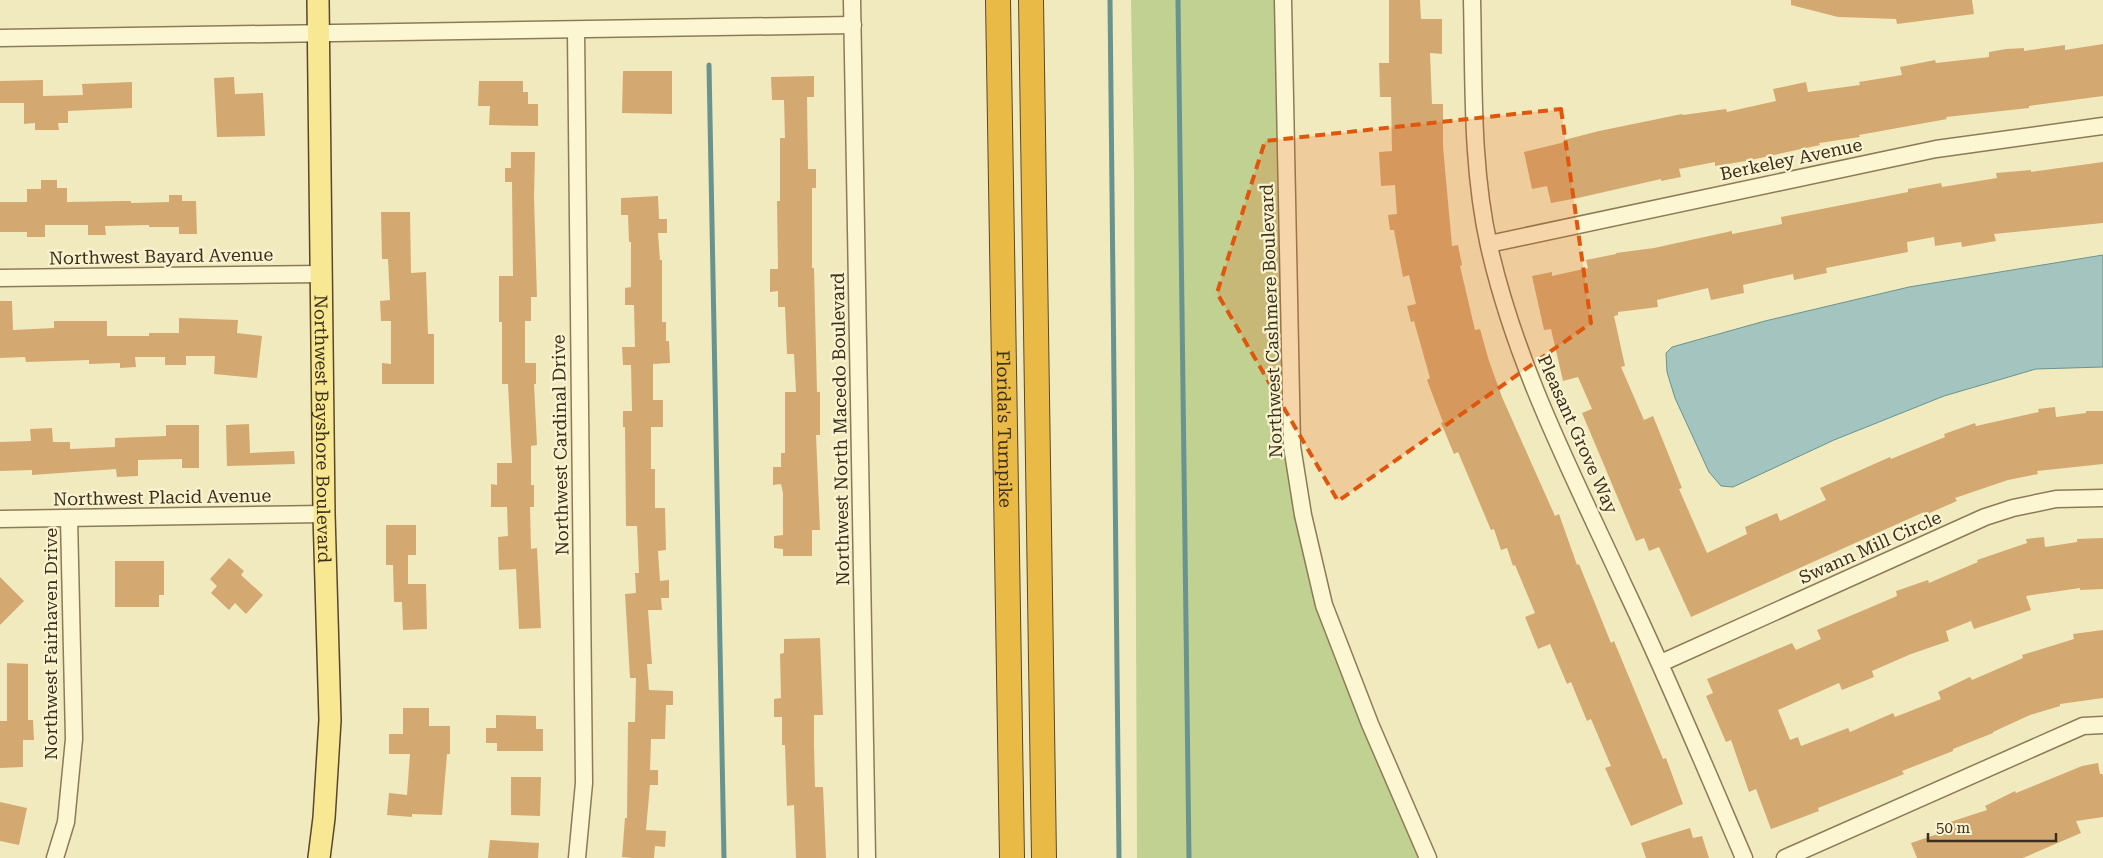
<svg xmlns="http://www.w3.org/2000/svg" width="2103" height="858" font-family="'Roboto Serif',serif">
  <rect width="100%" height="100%" fill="#f2eabf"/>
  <path fill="#c1d192" d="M1131 0H1274L1283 446 1295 518 1316 609 1362 728 1418 858H1137L1134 175Z"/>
  <path fill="#a3c4bf" stroke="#69938e" d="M2103 255V367L2036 369 1944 396 1834 440 1733 487 1721 486 1709 472 1675 398 1667 372 1666 353 1672 347 1765 321 1909 287Z"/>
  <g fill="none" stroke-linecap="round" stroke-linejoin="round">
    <g stroke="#69938e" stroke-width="5">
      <path d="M1110 0 1119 858"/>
      <path d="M1178 0 1189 858"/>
      <path d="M709 65 724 858"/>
    </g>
  </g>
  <g fill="#d4a971">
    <path d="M1389 0H1420L1421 19H1442V54L1430 53 1432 104H1443V147L1452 246 1458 245 1462 265 1460 266 1475 330 1480 329 1489 361 1502 397 1555 516 1559 514 1577 565 1579 564 1611 643 1614 641 1663 759 1666 758 1683 804 1631 826 1605 768 1611 766 1591 719 1587 721 1571 682 1567 684 1550 644 1538 649 1525 617 1535 613 1515 565 1513 566 1507 548 1501 550 1494 529 1491 530 1458 452 1454 454 1441 423 1443 422 1427 380 1430 378 1414 321 1411 322 1407 306 1416 304 1409 275 1403 277 1394 230H1390L1388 215 1397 214 1395 185 1381 186 1379 152 1392 151 1391 97H1380L1379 63H1389Z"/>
    <path d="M1791 0H1972L1974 14 1897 24 1896 19 1838 17 1791 5Z"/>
    <path d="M2103 44V96L2029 106V108L1946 117 1947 119 1859 135 1860 137 1819 143 1820 145 1746 161 1715 166V162L1679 169 1681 177 1661 181V179L1578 198 1551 203 1547 186 1532 189 1524 152 1565 142 1564 140 1599 131 1682 114 1683 115 1726 109 1727 112 1776 101 1773 89 1806 82 1808 92 1860 85 1859 82 1902 75 1900 67 1935 60 1936 63 1989 57V52L2006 49 2024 48V51L2065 45V50Z"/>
    <path d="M623 71H672V114L622 113Z"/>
    <path d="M814 76V97H807L808 169H816V188H812V268H814L817 392H820V435H816L820 530H812V556H783V549L774 548V536L783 535V493L781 484 773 485V467H781V453H785V392H796L794 354H787L785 307H778V291L770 292V269H778L777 201H780V138H785L784 100H772L771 77Z"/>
    <path d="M234 77 235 94 263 93 265 136 217 137 214 78Z"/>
    <path d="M43 80V96L83 95 82 84 132 82V108L68 111V123H58L59 130H35V123L24 124V103H0V81Z"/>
    <path d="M479 81H523V92H528V104H538V126L489 125 490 106H478Z"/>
    <path d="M511 152H535L534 197 537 297H531V321H525V363H536V384H534L537 445 531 446V485H534V507H530L531 549 537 548 541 628 519 629 516 569 499 570 498 537 508 536 507 507H491V484L497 485V463H512L508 384H502V322H499V276H513L512 182H505V168H511Z"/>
    <path d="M2103 162V223L1994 234 1996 241 1962 247 1961 242 1935 246 1934 237 1907 242 1908 252 1826 268 1827 273 1794 280 1793 274 1743 285 1744 293 1711 300 1708 288 1657 300 1658 307 1618 312V315L1614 316 1625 366 1621 367 1644 420 1653 416 1682 488 1679 489 1707 553 1747 534 1745 527 1777 513 1780 521 1826 500 1820 488 1890 457 1891 459 1945 437 1944 434 1975 423 1976 426 2039 412 2038 409 2055 407 2056 417 2086 413V411H2103V464L2037 471 2038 474 2008 480 1955 498 1957 501 1925 515 1924 512 1691 617 1659 547 1649 551 1644 538 1636 541 1582 413 1592 409 1578 377 1563 381 1551 329 1544 330 1532 276 1552 272V276L1588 268 1586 260 1616 254V253L1654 248 1732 231V234L1782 224 1781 217 1908 192V189L1941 183 1942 187 1997 178 1996 173 2031 170V172Z"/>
    <path d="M41 180H57V188H67V202L123 201H131V203L169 202V195H182V201H196L197 234H179V227H149V225L105 226 106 235H88V225H45V237H27V232H0V202H27V189H41Z"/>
    <path d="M658 196 659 219H667V233H658L660 260H662V322H666V341H669L670 363 653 364V400H663V427H651V469H655V508H665L666 550 658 551 660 581 669 580V598H661L662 610H648L652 664H647L649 690 673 691V705H666L665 739H651L650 770H658V785H650L646 830 666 831 665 847 655 846 654 858H632L622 857 625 818H627L628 722H635L636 678H630L625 594 636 593 635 573H639L637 526H626L625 427H623V411H632L631 365H623L622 347H635L634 305H625V288L631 287V242H629L628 215H621V198Z"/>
    <path d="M381 212H410L411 273 426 272 428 334H434V384H382V363L391 364V321H381L380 301 390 300 388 259H382Z"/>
    <path d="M0 301H12L13 330 54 328V321H107V336H149V333H179V318L238 320 237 333 262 336 257 378 214 374 215 356H186V365H165V357H135L136 367 120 368V363L89 364V360L26 362 25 357 0 358Z"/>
    <path d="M249 424 250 453 294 451 295 464 227 466 226 425Z"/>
    <path d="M166 425H199V468H182V459L138 460V476L117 477 116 469 32 475V470L0 471V442L31 441 30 429 52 428 53 442H70V449L115 447V438L166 436Z"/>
    <path d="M386 525H416V555H408V584H426L427 629 403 630 402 602H394L393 565H386Z"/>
    <path d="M2044 537 2045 547 2077 542V539L2103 538V589L2080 590V588L2026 596 2031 610 1974 629 1971 621 1946 631 1949 641 1911 654 1872 671 1874 677 1842 690 1839 683 1778 710 1790 740 1798 737 1801 746 1848 728 1850 732 1893 713 1895 717 1941 699 1938 692 1970 677 1972 680 2023 658 2022 655 2074 639 2073 634 2103 630V698L2060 704V706L2030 715 1993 732V733L1953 749V751L1902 771 1904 774 1889 780 1818 808 1819 811 1771 829 1756 789 1749 792 1731 740 1726 742 1706 696 1713 693 1707 679 1792 643 1796 650 1821 639 1817 630 1897 596 1896 591 1928 580 1929 583 1978 562 1977 560 2027 543 2026 539Z"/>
    <path d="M229 558 244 571 241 575 263 595 246 614 235 603 229 610 211 593 217 586 210 579Z"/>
    <path d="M115 561H164V595H159V607H115Z"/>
    <path d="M0 577 24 601 0 625Z"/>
    <path d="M820 638 823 715H814V744L815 787H823L826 858H796L794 805 787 806 785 745H782V717H774V699L781 698 780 654 784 653V639Z"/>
    <path d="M7 663 28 664V720H33L34 740H23V767L0 768V721H7Z"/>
    <path d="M403 708H429V726H450V754H447L442 815 412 814V817L387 815 389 793 407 795 410 754H389V734H403Z"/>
    <path d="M496 715 536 716V729H543V751H497V743H486V728H496Z"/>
    <path d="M2098 763 2100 774H2103V817L2076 821 2081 833 2023 858H1917L1911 843 1952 829 1950 822 1987 810 1985 806 2015 791 2016 793 2082 766Z"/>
    <path d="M511 777H541L540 816 511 815Z"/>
    <path d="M0 802 27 808 19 845 0 841Z"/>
    <path d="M1690 828 1693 838 1702 836 1709 858H1646L1641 843Z"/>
    <path d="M490 840 539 843 538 858H488Z"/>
  </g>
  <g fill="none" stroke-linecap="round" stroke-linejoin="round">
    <g stroke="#8d7b56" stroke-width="19">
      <g id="minor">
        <path d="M852 0 867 858"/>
        <path d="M1283 0 1292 446 1303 515 1324 605 1370 724 1428 858"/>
        <path d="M1472 0C1474 82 1471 166 1489 246 1516 366 1573 475 1624 586 1667 676 1705 767 1744 858"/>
        <path d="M576 31 584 783 577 858"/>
        <path d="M0 38 853 25"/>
        <path d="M1489 244 1936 149 2103 126"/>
        <path d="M0 278 322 274"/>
        <path d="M0 519 324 514"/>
        <path d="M1661 663 1985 517 2013 508 2056 499 2103 498"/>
        <path d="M55 858 66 822 74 739 69 518"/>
        <path d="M1785 858 2083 726 2103 725"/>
      </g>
    </g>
    <g stroke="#5a472a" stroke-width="24">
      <g id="major">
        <path id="s1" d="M318 0 324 514 330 720 324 818 319 858"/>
      </g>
    </g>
    <g stroke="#5a472a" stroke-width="26">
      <g id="highway">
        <path id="s2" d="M998 0 1012 858"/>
        <path d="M1031 0 1044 858"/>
      </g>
    </g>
    <use href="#minor" stroke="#fcf6d3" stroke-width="16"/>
    <use href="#major" stroke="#f9e893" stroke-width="21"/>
    <use href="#highway" stroke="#eaba47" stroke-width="24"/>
  </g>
  <path fill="#df570d" fill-opacity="0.2" stroke="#df570d" stroke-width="4" stroke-dasharray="10 6" stroke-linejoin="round" d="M1561 109 1591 323 1338 501 1217 293 1265 141Z"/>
  <g text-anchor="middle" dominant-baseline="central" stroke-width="4.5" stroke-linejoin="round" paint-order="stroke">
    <g font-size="18" fill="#3b2f1c" stroke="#f9f3d0">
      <text transform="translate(1791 159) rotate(-12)">Berkeley Avenue</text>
      <text transform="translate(161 256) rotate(-1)">Northwest Bayard Avenue</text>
      <text transform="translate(1271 321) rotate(-92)">Northwest Cashmere Boulevard</text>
      <text stroke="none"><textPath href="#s1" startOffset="429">Northwest Bayshore Boulevard</textPath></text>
      <text transform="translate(840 429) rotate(-91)">Northwest North Macedo Boulevard</text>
      <text stroke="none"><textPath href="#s2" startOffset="429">Florida's Turnpike</textPath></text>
      <text transform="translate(1578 434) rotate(66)">Pleasant Grove Way</text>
      <text transform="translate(560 445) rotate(-91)">Northwest Cardinal Drive</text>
      <text transform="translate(162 497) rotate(-1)">Northwest Placid Avenue</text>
      <text transform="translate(1870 547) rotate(-24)">Swann Mill Circle</text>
      <text transform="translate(50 644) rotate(-90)">Northwest Fairhaven Drive</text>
    </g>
  </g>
  <path d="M1928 833v8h128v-8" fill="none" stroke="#3b2f1c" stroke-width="2.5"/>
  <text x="1936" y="833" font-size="15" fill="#3b2f1c" stroke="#f9f3d0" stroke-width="4" paint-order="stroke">50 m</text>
</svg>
